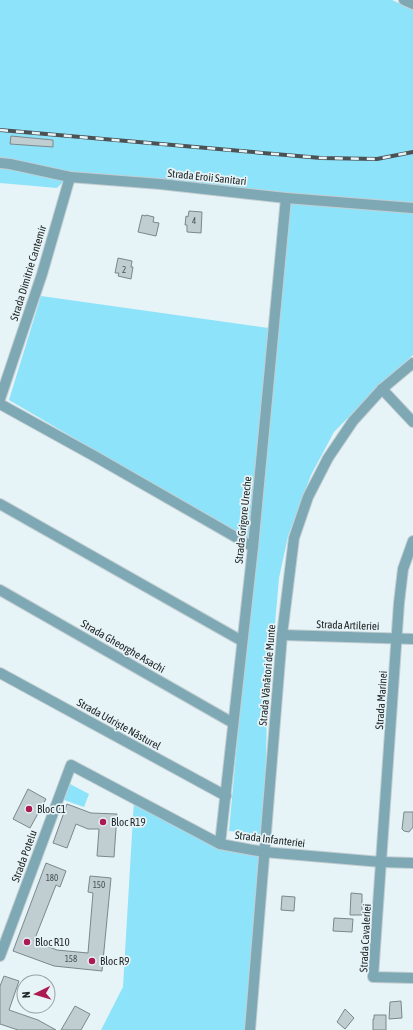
<svg xmlns="http://www.w3.org/2000/svg" width="413" height="1030" font-family="'Asap Condensed',sans-serif">
  <rect width="100%" height="100%" fill="#e6f3f7"/>
  <g fill="#8de3f9">
    <path d="M0 0H392L413 10V355L380 385 334 432 311 475 288 536 279 578 267 716 264 835 229 831 255 544 9 400 41 296 276 329 285 196 71 174 57 188 0 183Z"/>
    <path d="M70 784 89 794 84 807 64 800Z"/>
    <path d="M134 800 222 849 263 856 248 1030H101L123 987Z"/>
  </g>
  <g fill="#c0ced1" stroke="#7b888b">
    <path d="M11 136 53 140V147L10 144Z"/>
    <path d="M189 211 202 212 201 233 187 232V225H185L186 216 188 217Z"/>
    <path d="M142 215 146 216V215L154 217 153 222 159 223 156 236 138 232Z"/>
    <path d="M118 258 132 261 131 267H133L131 279 118 276 119 273H115Z"/>
    <path d="M28 789 46 799 30 828 13 819Z"/>
    <path d="M67 804 91 813 117 814 114 857 97 856 99 829H88L76 824 67 848 53 843Z"/>
    <path d="M404 812H413V827L409 832 404 831 402 829Z"/>
    <path d="M46 863 66 871 60 887 56 885 34 941 57 950 88 953 93 893 88 892 90 876 111 878 102 971 54 966 13 951Z"/>
    <path d="M351 893 362 894V915H350Z"/>
    <path d="M282 896 295 897 294 911 281 910Z"/>
    <path d="M334 918 353 919 352 932 333 931Z"/>
    <path d="M4 976 19 981 9 1010 38 1020 56 1030H18L0 1024V986Z"/>
    <path d="M401 1001 402 1018 389 1019 390 1002Z"/>
    <path d="M75 1006 90 1014 81 1030H61Z"/>
    <path d="M345 1009 354 1018 345 1029 337 1022Z"/>
    <path d="M374 1015H386V1030H373V1019H374Z"/>
  </g>
  <g fill="none" stroke-linecap="round" stroke-linejoin="round">
    <g stroke="#c3ced2" stroke-width="12">
      <g id="minor">
        <path d="M404 0 413 4"/>
        <path d="M0 163 10 164 70 177 160 184 286 198 413 208"/>
        <path d="M382 389 413 422"/>
        <path d="M0 399 42 274 70 177"/>
        <path d="M0 404 96 457 253 547"/>
        <path d="M0 504 242 641"/>
        <path d="M413 541 403 569 399 603 373 977 413 978"/>
        <path d="M0 590 233 723"/>
        <path d="M0 673 226 796"/>
        <path d="M220 844 253 547 286 198"/>
        <path d="M0 956 71 765 220 844 264 852 381 862 413 863"/>
      </g>
    </g>
    <g stroke="#c3ced2" stroke-width="12">
      <g id="tertiary">
        <path d="M282 635 413 639"/>
        <path d="M250 1030 282 635 294 538 308 497 328 458 353 421 382 389 413 363"/>
      </g>
    </g>
    <use href="#minor" stroke="#7da8b4" stroke-width="10"/>
    <use href="#tertiary" stroke="#7da8b4" stroke-width="10"/>
    <g stroke="#4c5254" stroke-width="4">
      <path id="rail" d="M0 130 321 158 377 159 413 152"/>
    </g>
    <use href="#rail" stroke="#e6f3f7" stroke-width="2.5" stroke-dasharray="8" stroke-linecap="butt"/>
  </g>
  <g fill="#ac1a4f" stroke="#e6f3f7" stroke-width="1.5">
    <circle cx="29" cy="809" r="4"/>
    <circle cx="103" cy="822" r="4"/>
    <circle cx="27" cy="942" r="4"/>
    <circle cx="92" cy="961" r="4"/>
  </g>
  <g text-anchor="middle" dominant-baseline="central" stroke-width="3.5" stroke-linejoin="round" paint-order="stroke">
    <g font-size="9" fill="#4a5152">
      <text x="194" y="221">4</text>
      <text x="124" y="270">2</text>
      <text x="52" y="878">180</text>
      <text x="99" y="885">150</text>
      <text x="71" y="959">158</text>
    </g>
    <g font-size="11" fill="#222728" stroke="#e6f3f7">
      <text transform="translate(207 177) rotate(6)">Strada Eroii Sanitari</text>
      <text transform="translate(28 273) rotate(-73)">Strada Dimitrie Cantemir</text>
      <text transform="translate(243 520) rotate(-84)">Strada Grigore Ureche</text>
      <text transform="translate(348 625) rotate(2)">Strada Artileriei</text>
      <text transform="translate(123 646) rotate(30)">Strada Gheorghe Asachi</text>
      <text transform="translate(267 675) rotate(-85)">Strada Vânători de Munte</text>
      <text transform="translate(381 700) rotate(-86)">Strada Marinei</text>
      <text transform="translate(119 724) rotate(29)">Strada Udriște Năsturel</text>
      <text transform="translate(270 839) rotate(7)">Strada Infanteriei</text>
      <text transform="translate(24 856) rotate(-70)">Strada Potelu</text>
      <text transform="translate(365 938) rotate(-87)">Strada Cavaleriei</text>
    </g>
    <g font-size="11" fill="#222728" stroke="#e6f3f7" text-anchor="start">
      <text x="37" y="809">Bloc C1</text>
      <text x="111" y="822">Bloc R19</text>
      <text x="35" y="942">Bloc R10</text>
      <text x="100" y="961">Bloc R9</text>
    </g>
  </g>
  <g transform="translate(36 994) rotate(265)"><circle r="19" fill="#e6f3f7" stroke="#98a1a4"/>
  <path d="M0-3L7 15L0 10L-7 15Z" fill="#ac1a4f"/>
  <text y="-6" font-size="11" font-weight="bold" text-anchor="middle" fill="#222728">N</text>
  </g>
</svg>
